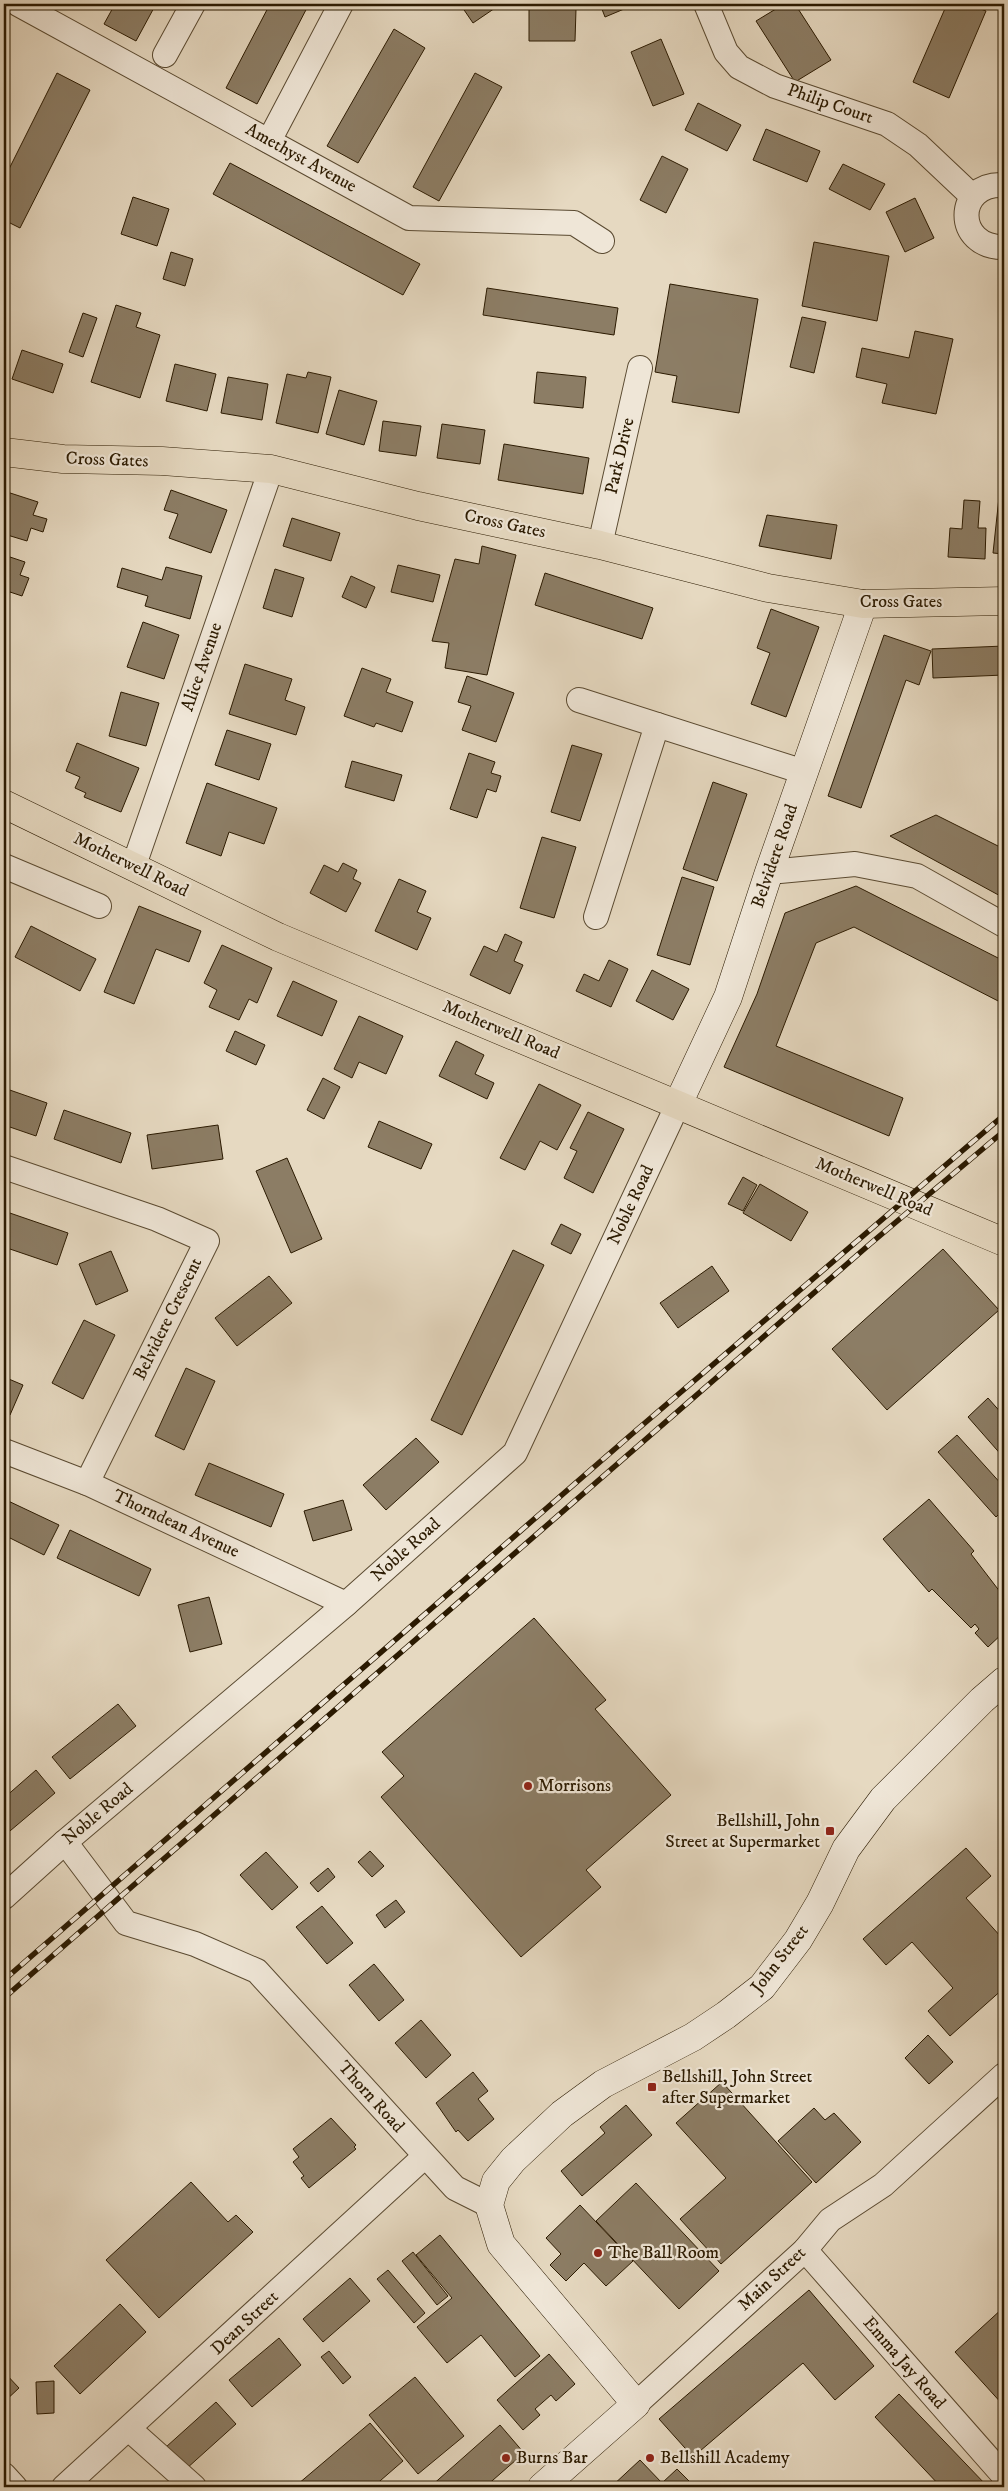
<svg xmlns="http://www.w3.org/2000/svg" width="1008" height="2491" font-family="'IM FELL DW Pica',serif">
  <rect width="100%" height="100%" fill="#e6d9c1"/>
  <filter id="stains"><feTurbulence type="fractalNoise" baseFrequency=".004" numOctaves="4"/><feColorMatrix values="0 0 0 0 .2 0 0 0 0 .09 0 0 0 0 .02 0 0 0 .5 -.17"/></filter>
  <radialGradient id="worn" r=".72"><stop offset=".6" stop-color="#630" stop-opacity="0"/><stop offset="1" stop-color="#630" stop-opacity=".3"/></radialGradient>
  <g fill="#8c7d65" stroke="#2b1a01">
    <path d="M115 4H156L136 41 104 24Z"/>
    <path d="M270 4H309L257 104 226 88Z"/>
    <path d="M460 4H501L473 23Z"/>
    <path d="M600 4H636L605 17Z"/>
    <path d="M784 4H795L831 60 795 82 756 21Z"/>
    <path d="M947 4H968L986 11 949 98 913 82Z"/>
    <path d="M529 8 576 9 575 41H529Z"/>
    <path d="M394 29 425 48 358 163 327 146Z"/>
    <path d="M661 39 684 94 653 106 631 52Z"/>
    <path d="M57 73 90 90 20 228 4 220V179Z"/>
    <path d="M475 73 502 87 439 201 413 187Z"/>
    <path d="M698 103 741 125 727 151 685 130Z"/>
    <path d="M766 129 820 151 807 182 753 160Z"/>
    <path d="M662 156 688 169 666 213 640 200Z"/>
    <path d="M230 163 420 264 403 295 213 194Z"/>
    <path d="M843 164 885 184 870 210 829 189Z"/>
    <path d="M133 197 169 209 157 246 121 234Z"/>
    <path d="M915 198 934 238 905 252 886 212Z"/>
    <path d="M814 242 889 256 877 321 802 306Z"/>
    <path d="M171 252 193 259 185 286 163 279Z"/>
    <path d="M670 284 758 299 739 413 672 402 677 376 655 372Z"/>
    <path d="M487 288 618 308 614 335 483 315Z"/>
    <path d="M116 305 141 313 136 327 160 335 140 398 91 382Z"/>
    <path d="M83 313 97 318 83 357 69 352Z"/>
    <path d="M802 317 826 322 814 373 790 367Z"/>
    <path d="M915 331 953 339 936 414 882 403 887 384 856 377 862 348 909 358Z"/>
    <path d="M22 350 63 364 53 393 12 379Z"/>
    <path d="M175 364 216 374 207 411 166 401Z"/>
    <path d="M308 372 331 377 318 433 276 423 287 374 306 378Z"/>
    <path d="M537 372 586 377 583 408 534 403Z"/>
    <path d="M228 377 268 384 262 420 221 413Z"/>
    <path d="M339 390 377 401 364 445 326 434Z"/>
    <path d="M383 421 421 426 416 456 379 451Z"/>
    <path d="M442 424 485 430 480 464 437 458Z"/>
    <path d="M504 444 589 458 583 494 498 480Z"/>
    <path d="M1004 451V554L993 553Z"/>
    <path d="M171 490 227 510 211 553 169 538 178 514 164 510Z"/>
    <path d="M4 491 38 502 33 515 47 519 43 532 31 528 27 541 4 534Z"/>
    <path d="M964 500 980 501 978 528H986L985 559 948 557 950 528 962 529Z"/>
    <path d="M767 515 837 525 831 559 759 546Z"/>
    <path d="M292 518 340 533 331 561 283 546Z"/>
    <path d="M482 546 516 555 487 675 445 668 449 643 432 641 455 559 479 564Z"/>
    <path d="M4 555 25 562 20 575 29 578 22 596 10 592 6 604H4Z"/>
    <path d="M398 565 440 575 433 602 391 592Z"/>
    <path d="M166 567 202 576 190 619 145 606 148 596 117 587 122 568 162 580Z"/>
    <path d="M275 569 304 578 292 617 263 608Z"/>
    <path d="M545 573 653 608 642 639 535 605Z"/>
    <path d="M351 576 375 587 366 608 342 597Z"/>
    <path d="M771 609 819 627 786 717 751 704 770 653 757 648Z"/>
    <path d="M143 622 179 635 164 679 127 667Z"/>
    <path d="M884 635 931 651 919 685 906 680 861 808 828 796Z"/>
    <path d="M1004 646V675L933 678 932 649Z"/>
    <path d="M245 664 292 679 285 700 305 707 296 735 229 714Z"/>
    <path d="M362 668 391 679 386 692 413 702 402 732 376 723 374 727 344 716Z"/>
    <path d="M467 676 514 693 496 742 462 730 471 706 458 702Z"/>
    <path d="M121 692 159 703 146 746 109 736Z"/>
    <path d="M227 730 271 744 259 780 215 765Z"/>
    <path d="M77 743 139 768 121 812 84 797 86 793 75 788 80 777 66 771Z"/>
    <path d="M572 745 602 754 580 821 551 812Z"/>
    <path d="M469 753 495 762 491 773 501 776 496 792 487 789 477 818 450 809Z"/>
    <path d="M352 761 402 775 394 801 345 787Z"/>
    <path d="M713 782 747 794 717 881 683 869Z"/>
    <path d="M207 783 277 808 264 844 229 832 221 856 186 843Z"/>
    <path d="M936 815 1004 849V898L890 836Z"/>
    <path d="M542 837 576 847 554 918 520 908Z"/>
    <path d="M343 863 357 870 353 879 361 883 346 912 310 893 324 865 338 872Z"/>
    <path d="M682 877 714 887 690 965 657 955Z"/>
    <path d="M399 879 426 891 417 912 431 918 417 950 375 931Z"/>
    <path d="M856 886 1004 961V1004L854 927 816 943 776 1046 903 1098 889 1136 724 1067 757 994 785 913Z"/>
    <path d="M139 906 201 931 189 962 156 949 134 1004 104 992Z"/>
    <path d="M31 926 96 959 80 991 15 957Z"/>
    <path d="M505 934 522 942 514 961 523 965 510 994 470 975 484 946 497 952Z"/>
    <path d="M222 945 272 968 257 1003 249 999 239 1020 209 1007 217 990 204 983Z"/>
    <path d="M609 960 628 969 611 1007 576 991 584 974 599 981Z"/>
    <path d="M652 970 689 989 673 1020 636 1001Z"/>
    <path d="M293 981 337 1001 322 1036 277 1016Z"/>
    <path d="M359 1016 403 1036 386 1074 359 1062 352 1078 334 1069Z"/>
    <path d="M235 1031 265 1045 256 1065 226 1051Z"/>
    <path d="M456 1041 484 1055 475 1074 494 1083 487 1099 439 1076Z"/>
    <path d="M323 1078 340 1087 324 1119 307 1110Z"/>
    <path d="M539 1084 581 1105 557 1150 540 1141 525 1170 500 1158Z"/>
    <path d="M4 1088 47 1103 36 1136 4 1125Z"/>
    <path d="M64 1110 131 1133 121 1163 54 1139Z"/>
    <path d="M588 1112 624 1129 593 1193 564 1178 577 1151 570 1148Z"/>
    <path d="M379 1121 432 1144 421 1169 368 1147Z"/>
    <path d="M218 1125 223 1159 152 1169 147 1135Z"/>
    <path d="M287 1158 322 1239 291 1253 256 1171Z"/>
    <path d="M743 1177 757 1185 743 1211 728 1204Z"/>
    <path d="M760 1184 808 1212 791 1241 743 1213Z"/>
    <path d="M4 1211 68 1233 57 1265 4 1247Z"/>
    <path d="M561 1224 581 1234 571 1254 551 1244Z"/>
    <path d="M943 1249 999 1310 887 1410 832 1349Z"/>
    <path d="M513 1250 544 1265 462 1435 431 1420Z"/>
    <path d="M111 1251 128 1291 96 1305 79 1264Z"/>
    <path d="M712 1266 729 1291 678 1328 660 1303Z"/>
    <path d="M269 1276 292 1303 237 1346 215 1318Z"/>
    <path d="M84 1320 115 1335 83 1399 52 1383Z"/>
    <path d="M186 1368 215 1381 184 1450 155 1436Z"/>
    <path d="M4 1377 23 1385 10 1415 4 1412Z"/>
    <path d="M988 1398 1004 1416V1458L968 1417Z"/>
    <path d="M957 1435 1004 1487V1509L996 1517 938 1452Z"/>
    <path d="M416 1438 439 1462 386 1510 363 1485Z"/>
    <path d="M209 1463 284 1494 271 1527 195 1495Z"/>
    <path d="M4 1499 59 1525 44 1555 4 1535Z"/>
    <path d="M929 1499 974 1551 971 1554 1004 1597 1000 1600 1004 1605V1632L988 1647 975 1633 979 1629 975 1624 971 1628 932 1589 929 1592 883 1539Z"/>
    <path d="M343 1500 352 1530 313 1541 304 1511Z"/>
    <path d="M70 1530 151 1569 139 1596 57 1558Z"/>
    <path d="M209 1597 222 1644 190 1652 178 1605Z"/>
    <path d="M534 1618 606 1700 595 1709 671 1795 586 1870 601 1887 521 1957 381 1797 404 1776 382 1752Z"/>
    <path d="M118 1704 136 1726 70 1779 52 1757Z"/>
    <path d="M36 1770 55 1793 4 1836V1798Z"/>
    <path d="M966 1848 991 1876 966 1898 1002 1938 1004 1937V1988L950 2036 928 2011 953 1988 912 1942 886 1965 863 1939Z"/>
    <path d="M370 1851 384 1866 372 1877 358 1862Z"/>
    <path d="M266 1852 298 1887 272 1910 240 1875Z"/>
    <path d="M328 1868 335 1877 318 1892 310 1883Z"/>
    <path d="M396 1900 405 1912 385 1928 376 1915Z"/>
    <path d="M322 1906 353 1943 327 1964 296 1927Z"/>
    <path d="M374 1964 404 2000 379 2021 349 1985Z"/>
    <path d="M421 2020 451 2055 426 2078 395 2043Z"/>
    <path d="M928 2035 953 2062 929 2084 905 2058Z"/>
    <path d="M473 2072 488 2091 478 2099 494 2119 468 2141 458 2130 456 2132 436 2103Z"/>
    <path d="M722 2082 812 2182 721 2264 680 2219 726 2178 676 2123Z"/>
    <path d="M626 2105 652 2135 582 2196 561 2171 605 2133 600 2127Z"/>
    <path d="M814 2108 825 2120 834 2113 861 2142 816 2183 778 2141Z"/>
    <path d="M331 2118 356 2145 354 2147 356 2149 309 2188 301 2178 304 2176 293 2162 299 2157 293 2149Z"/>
    <path d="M191 2182 228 2222 236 2215 253 2232 159 2318 106 2260Z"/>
    <path d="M636 2183 719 2271 679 2309 596 2221Z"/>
    <path d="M580 2205 633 2261 606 2286 584 2263 566 2281 550 2265 561 2254 546 2238Z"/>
    <path d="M440 2235 540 2356 515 2377 481 2335 447 2363 417 2327 452 2298 416 2255Z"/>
    <path d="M413 2252 448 2296 437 2305 402 2261Z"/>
    <path d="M388 2270 425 2313 414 2323 377 2279Z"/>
    <path d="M350 2278 370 2301 323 2342 303 2319Z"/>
    <path d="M809 2290 874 2366 835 2400 803 2363 693 2457 659 2419Z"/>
    <path d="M120 2304 146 2332 80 2394 54 2366Z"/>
    <path d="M1004 2307V2406L955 2352Z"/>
    <path d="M279 2338 301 2365 252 2407 229 2380Z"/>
    <path d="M329 2351 351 2377 343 2384 321 2357Z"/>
    <path d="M549 2354 575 2384 556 2401 551 2395 535 2409 540 2415 523 2430 497 2400Z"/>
    <path d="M4 2372 19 2388 4 2402Z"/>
    <path d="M415 2377 464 2436 418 2474 369 2415Z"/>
    <path d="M54 2381V2413L37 2414 36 2382Z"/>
    <path d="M899 2394 987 2486 986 2487H941L875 2417Z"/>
    <path d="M216 2402 236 2424 186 2469 166 2447Z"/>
    <path d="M370 2423 403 2461 373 2487H301L298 2484Z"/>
    <path d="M500 2425 524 2453 485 2487H430Z"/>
    <path d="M640 2460 662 2483 677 2469 695 2487H611Z"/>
  </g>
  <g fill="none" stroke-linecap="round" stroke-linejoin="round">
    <g stroke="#5a4a31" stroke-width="26">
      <g id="street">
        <path d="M18 4 409 218 574 223 602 241"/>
        <path d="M706 4 726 52 739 67 775 86 887 124 918 145 972 196"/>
        <path d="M165 55 193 4"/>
        <path d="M269 141 341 4"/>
        <path d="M1004 185C954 182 954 248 1004 247"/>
        <path d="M600 545 640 368"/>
        <path d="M579 700 804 772"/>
        <path d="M134 865 271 469"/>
        <path d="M4 866 99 906"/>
        <path d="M769 872 855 864 917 876 1004 925"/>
        <path d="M596 917 657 725"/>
        <path d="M4 1167 157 1219 207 1241 87 1483"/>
        <path d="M4 1451 87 1483 346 1604"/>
        <path d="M65 1842 126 1923 195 1944 257 1971 455 2188 489 2205"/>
        <path d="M4 1897 65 1842 346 1604 515 1453 678 1104"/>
        <path d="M805 2250 1004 2476"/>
        <path d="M636 2404 805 2250 830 2220 883 2185 1004 2075"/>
        <path d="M129 2429 194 2487"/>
        <path d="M4 2475 15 2487"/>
        <path d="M64 2487 424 2157"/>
      </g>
    </g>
    <g stroke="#2b1a01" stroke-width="29">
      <g id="secondary">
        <path d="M678 1104 728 997 769 872 863 604"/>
        <path d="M542 2487 636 2404 501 2244 489 2205 496 2181 513 2160 562 2114 603 2084 693 2037 726 2015 762 1987 798 1940 820 1903 846 1849 883 1799 982 1700 1004 1681"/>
      </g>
    </g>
    <g stroke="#2b1a01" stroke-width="29">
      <g id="primary">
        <path d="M4 452 63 459 162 461 271 469 418 506 600 545 768 588 863 604 1004 601"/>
        <path d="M4 804 278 937 1004 1242"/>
      </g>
    </g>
    <use href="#street" stroke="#efe6d7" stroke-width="24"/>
    <use href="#secondary" stroke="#efe6d7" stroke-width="28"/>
    <use href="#primary" stroke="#e6d9c1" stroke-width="28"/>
    <g stroke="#2b1a01" stroke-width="5.5">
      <g id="rail">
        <path d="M4 1980 632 1434 1004 1115"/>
        <path d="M4 1998 870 1244 1004 1131"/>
      </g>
    </g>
    <use href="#rail" stroke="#efe6d7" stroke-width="4" stroke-dasharray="11" stroke-linecap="butt"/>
  </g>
  <g fill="#8f2418" stroke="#efe6d7" stroke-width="2">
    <circle cx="528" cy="1786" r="5"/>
    <rect x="825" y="1826" width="10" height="10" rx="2.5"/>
    <rect x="647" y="2082" width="10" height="10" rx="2.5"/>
    <circle cx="598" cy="2253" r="5"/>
    <circle cx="506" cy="2458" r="5"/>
    <circle cx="650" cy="2458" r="5"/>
  </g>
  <g text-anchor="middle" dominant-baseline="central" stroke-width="4.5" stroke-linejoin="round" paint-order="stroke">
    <g font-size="18" fill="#2b1a01" stroke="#efe6d7">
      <text transform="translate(830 104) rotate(19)">Philip Court</text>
      <text transform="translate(301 158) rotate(29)">Amethyst Avenue</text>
      <text transform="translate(620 456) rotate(-77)">Park Drive</text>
      <text transform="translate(107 460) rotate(2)">Cross Gates</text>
      <text transform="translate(505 524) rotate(12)">Cross Gates</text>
      <text x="901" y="602">Cross Gates</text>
      <text transform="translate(202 667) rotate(-71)">Alice Avenue</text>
      <text transform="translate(775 856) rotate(-71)">Belvidere Road</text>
      <text transform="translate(131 865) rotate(26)">Motherwell Road</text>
      <text transform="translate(501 1030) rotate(23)">Motherwell Road</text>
      <text transform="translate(874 1187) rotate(23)">Motherwell Road</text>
      <text transform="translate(631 1205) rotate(-65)">Noble Road</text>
      <text transform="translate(168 1319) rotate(-64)">Belvidere Crescent</text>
      <text transform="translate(176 1524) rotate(25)">Thorndean Avenue</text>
      <text transform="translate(406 1550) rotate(-42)">Noble Road</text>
      <text transform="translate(98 1814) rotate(-40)">Noble Road</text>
      <text transform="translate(780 1959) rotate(-52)">John Street</text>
      <text transform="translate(371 2097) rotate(48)">Thorn Road</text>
      <text transform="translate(772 2279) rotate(-43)">Main Street</text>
      <text transform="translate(245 2323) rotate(-43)">Dean Street</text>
      <text transform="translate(904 2363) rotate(49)">Emma Jay Road</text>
    </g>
    <g font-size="18" fill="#2b1a01" stroke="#efe6d7" text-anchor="start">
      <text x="538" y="1786">Morrisons</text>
      <text x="820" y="1821" text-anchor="end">Bellshill, John<tspan x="820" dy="21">Street at Supermarket</tspan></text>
      <text x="662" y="2077">Bellshill, John Street<tspan x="662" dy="21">after Supermarket</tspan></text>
      <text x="608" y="2253">The Ball Room</text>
      <text x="516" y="2458">Burns Bar</text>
      <text x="660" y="2458">Bellshill Academy</text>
    </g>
  </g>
  <rect width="1008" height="2491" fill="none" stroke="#e6d9c1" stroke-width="20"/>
  <rect x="5" y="5" width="998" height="2481" fill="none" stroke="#2b1a01" stroke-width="2.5"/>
  <rect x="10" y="10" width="988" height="2471" fill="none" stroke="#2b1a01"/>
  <rect width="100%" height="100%" filter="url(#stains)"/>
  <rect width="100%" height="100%" fill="url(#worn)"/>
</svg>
